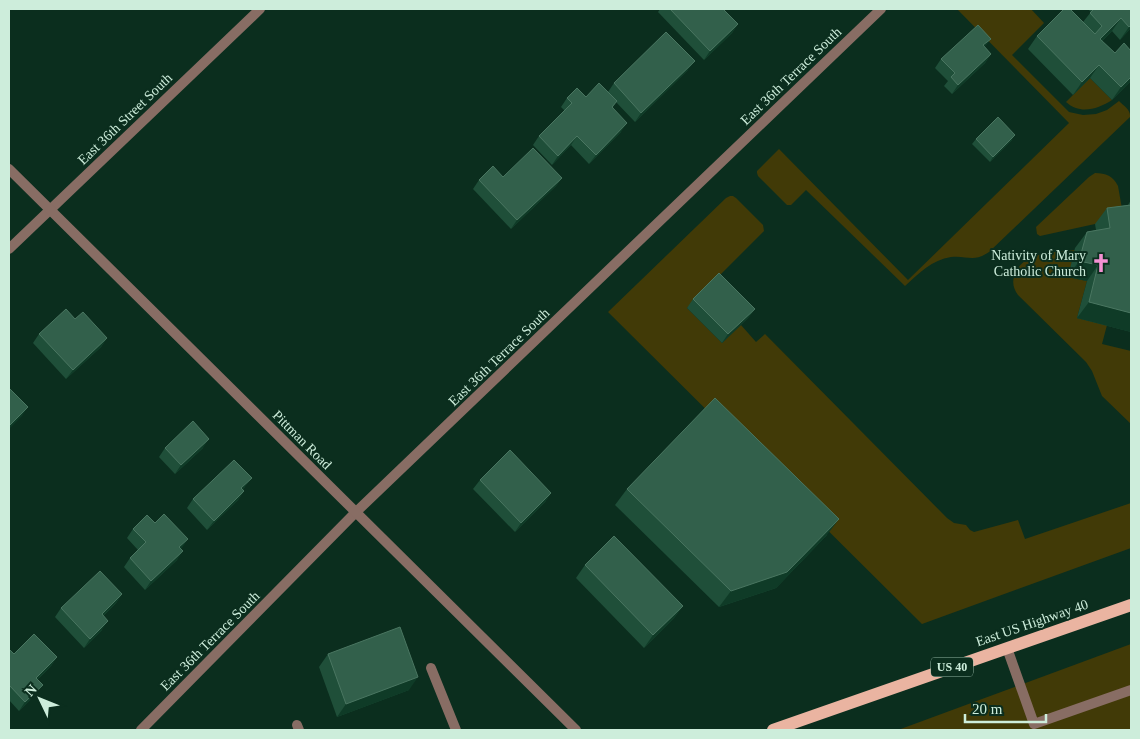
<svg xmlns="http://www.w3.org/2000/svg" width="1140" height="739" font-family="'Times New Roman',serif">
  <rect width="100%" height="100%" fill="#0b2e1e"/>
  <g fill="#413a07">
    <path d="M957 9H1031L1044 23 1012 55 1069 112 1083 115 1096 114 1107 110 1119 101C1124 106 1131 110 1130 117L989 252C973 263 967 255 951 257 932 260 919 273 905 286L806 190 791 205H787L758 176 757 173V171L779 149 908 280 1069 123Z"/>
    <path d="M1090 78 1112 100C1098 109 1080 115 1066 102Z"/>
    <path d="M1095 173C1106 173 1113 176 1118 186L1124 220 1095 224 1040 236 1037 234 1036 227 1089 177Z"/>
    <path d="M730 196H733L736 198 763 225 764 231 687 308 722 343 741 325 756 342 765 334 947 518 954 523 966 525 970 530 974 532 1018 520 1025 539 1131 503V548L922 624 608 312 726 198Z"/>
    <path d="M1075 250 1068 277 1087 281 1077 318 1107 325 1102 344 1131 351V424L1102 396 1092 371 1086 362 1018 295C1014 290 1012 283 1014 277 1021 251 1053 253 1075 250Z"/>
    <path d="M1131 644V730H898Z"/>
  </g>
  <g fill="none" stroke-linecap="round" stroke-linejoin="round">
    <g stroke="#886d64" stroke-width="10">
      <path d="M1007 648 1034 724 1131 690"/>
      <path d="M431 668 456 730"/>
      <path d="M297 725 299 730"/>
    </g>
    <g stroke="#886d64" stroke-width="10">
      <path d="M9 249 260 9"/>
      <path d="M141 730 355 513 881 9"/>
    </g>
    <path stroke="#886d64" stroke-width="10" d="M9 169 576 730"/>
    <path stroke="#eab4a1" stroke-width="12" d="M773 730 1131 605"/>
  </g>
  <g fill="#1f4f39">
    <path d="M660 9H723L738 24 732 33 704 60 658 12Z"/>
    <path d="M1088 9H1131V28L1120 40 1112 31 1102 41 1115 53 1131 51V81L1112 100 1090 78 1073 95 1028 49 1037 36 1083 22 1091 12Z"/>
    <path d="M985 47 991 54 985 63 952 94 944 86 948 81 935 68 941 59Z"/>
    <path d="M688 70 635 122 616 102 613 107 621 132 589 164 571 145 552 165 533 145 539 136 565 111 561 107 567 98 586 97 608 92 614 83Z"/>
    <path d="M976 139 1012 140 990 162 972 144Z"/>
    <path d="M562 178 556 186 511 229 473 189 479 180Z"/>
    <path d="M1131 200V332L1077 318 1087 281 1068 277 1075 248 1087 232 1096 230 1095 224 1107 208 1128 205Z"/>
    <path d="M693 299 755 309 748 318 722 343 687 308Z"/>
    <path d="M75 319 107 338 101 347 66 379 33 343 39 334Z"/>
    <path d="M165 448H203L175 474 159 457Z"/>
    <path d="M480 480 551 493 545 502 515 532 473 489Z"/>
    <path d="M245 487 243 489 244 491 238 500 207 530 187 508 193 499Z"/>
    <path d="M627 489 827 535 776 588 719 607 615 505Z"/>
    <path d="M155 523 181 549 177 560 145 590 124 567 130 558 138 550 127 538 133 529Z"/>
    <path d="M585 565 683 606 674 618 644 648 576 578Z"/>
    <path d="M122 594 116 603 103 616 102 630 84 648 55 617 61 608Z"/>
    <path d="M9 649 14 654 57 657 51 666 37 680 36 694 19 711 9 700Z"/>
    <path d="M328 654 409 690 337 717 319 667Z"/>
  </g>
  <g fill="#0f3b27">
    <path d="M1121 18 1112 31 1091 51 1100 39Z"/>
    <path d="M738 24 732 33 704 60 710 51Z"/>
    <path d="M1131 25V28L1120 40 1129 27Z"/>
    <path d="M991 39 984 48 983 45Z"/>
    <path d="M991 54 985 63 952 94 958 85Z"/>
    <path d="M695 61 688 70 635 122 641 113Z"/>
    <path d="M1099 65 1090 78 1073 95 1082 82Z"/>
    <path d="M1131 77V81L1112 100 1121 87Z"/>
    <path d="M627 123 621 132 589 164 596 155Z"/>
    <path d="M1015 135 1012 140 990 162 993 157Z"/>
    <path d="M577 136 571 145 552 165 558 156Z"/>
    <path d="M562 178 556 186 511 229 517 220Z"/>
    <path d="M1079 261 1098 265 1087 281 1068 277Z"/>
    <path d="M1089 302 1131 313V332L1077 318Z"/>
    <path d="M755 309 748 318 722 343 728 334Z"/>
    <path d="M107 338 101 347 66 379 73 370Z"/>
    <path d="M28 407 22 416 9 429V426Z"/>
    <path d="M209 439 203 448 175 474 181 465Z"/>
    <path d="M252 478 245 487 235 497 241 488Z"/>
    <path d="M244 491 238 500 207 530 214 521Z"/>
    <path d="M551 493 545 502 515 532 521 523Z"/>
    <path d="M839 519 827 535 776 588 719 607 731 591Z"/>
    <path d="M188 539 182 548 173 556 179 547Z"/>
    <path d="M183 551 177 560 145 590 151 581Z"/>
    <path d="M122 594 116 603 95 623 102 614Z"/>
    <path d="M683 606 674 618 644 648 653 635Z"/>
    <path d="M108 621 102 630 84 648 90 639Z"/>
    <path d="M57 657 51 666 29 687 36 678Z"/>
    <path d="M418 677 409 690 337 717 346 704Z"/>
    <path d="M43 685 36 694 19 711 25 702Z"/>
  </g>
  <g fill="#32604b" stroke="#4a7661">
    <path d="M670 9H723L738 24 710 51Z"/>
    <path d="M1064 9H1070L1095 34 1102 26 1090 13 1094 9H1131V25L1129 27 1121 18 1100 39 1115 53 1124 43 1131 51V77L1121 87 1099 65 1082 82 1037 36Z"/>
    <path d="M978 25 991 39 983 45 991 54 958 85 951 77 955 73 941 59Z"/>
    <path d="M666 32 695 61 641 113 614 83Z"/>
    <path d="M599 83 617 101 612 107 627 123 596 155 577 136 558 156 539 136 572 103 567 98 577 88 586 97Z"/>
    <path d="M998 117 1015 135 993 157 976 139Z"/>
    <path d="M533 148 562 178 517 220 479 180 493 166 503 177Z"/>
    <path d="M1131 205V313L1089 302 1098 265 1079 261 1087 232 1110 228 1107 208Z"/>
    <path d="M719 273 755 309 728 334 693 299Z"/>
    <path d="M66 309 75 319 83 312 107 338 73 370 39 334Z"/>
    <path d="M9 388 28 407 9 426Z"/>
    <path d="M715 398 839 519 787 572 731 591 627 489Z"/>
    <path d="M193 421 209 439 181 465 165 448Z"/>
    <path d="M510 450 551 493 521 523 480 480Z"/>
    <path d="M234 460 252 478 241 488 244 491 214 521 193 499Z"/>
    <path d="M164 514 188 539 179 547 183 551 151 581 130 558 146 542 133 529 147 515 155 523Z"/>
    <path d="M614 536 683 606 653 635 585 565Z"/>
    <path d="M100 571 122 594 102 614 108 621 90 639 61 608Z"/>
    <path d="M400 627 418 677 346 704 328 654Z"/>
    <path d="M34 634 57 657 36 678 43 685 25 702 9 685V649L14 654Z"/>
  </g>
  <defs>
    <g id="church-bare" transform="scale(1.5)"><path d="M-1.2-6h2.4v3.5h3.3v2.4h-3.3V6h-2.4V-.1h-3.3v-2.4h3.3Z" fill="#f491d3" stroke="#0b2e1e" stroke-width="2.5" paint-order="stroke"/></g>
  </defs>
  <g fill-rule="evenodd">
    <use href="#church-bare" x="1101" y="263"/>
  </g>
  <g text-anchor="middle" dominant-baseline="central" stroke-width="4" stroke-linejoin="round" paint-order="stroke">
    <rect fill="#0b2e1e" stroke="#93b4a2" stroke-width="1" x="931" y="657.5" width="42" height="19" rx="4"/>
    <g font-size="12" font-weight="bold" fill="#cdeddb">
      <text x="952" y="667">US 40</text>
    </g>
    <g font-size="14" fill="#cdeddb" stroke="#0b2e1e">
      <text transform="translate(791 76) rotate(-44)">East 36th Terrace South</text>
      <text transform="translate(125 119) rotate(-44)">East 36th Street South</text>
      <text transform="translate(499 357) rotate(-44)">East 36th Terrace South</text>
      <text transform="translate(302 440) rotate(45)">Pittman Road</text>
      <text transform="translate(1032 623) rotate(-19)">East US Highway 40</text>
      <text transform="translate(210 641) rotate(-45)">East 36th Terrace South</text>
    </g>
    <g font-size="14" fill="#cdeddb" stroke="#0b2e1e" text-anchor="end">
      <text x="1086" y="255">Nativity of Mary<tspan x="1086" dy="16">Catholic Church</tspan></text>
    </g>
  </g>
  <rect width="1140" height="739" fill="none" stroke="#cdeddb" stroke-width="20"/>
  <g transform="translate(40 699) rotate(313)" stroke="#0b2e1e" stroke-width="4" paint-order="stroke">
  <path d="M0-4L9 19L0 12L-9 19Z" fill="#cdeddb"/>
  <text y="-8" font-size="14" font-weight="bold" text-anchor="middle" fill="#cdeddb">N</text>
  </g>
  <path d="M965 714v8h81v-8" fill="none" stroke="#cdeddb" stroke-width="2.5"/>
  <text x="972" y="714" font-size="15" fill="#cdeddb" stroke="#0b2e1e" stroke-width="4" paint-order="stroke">20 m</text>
</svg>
